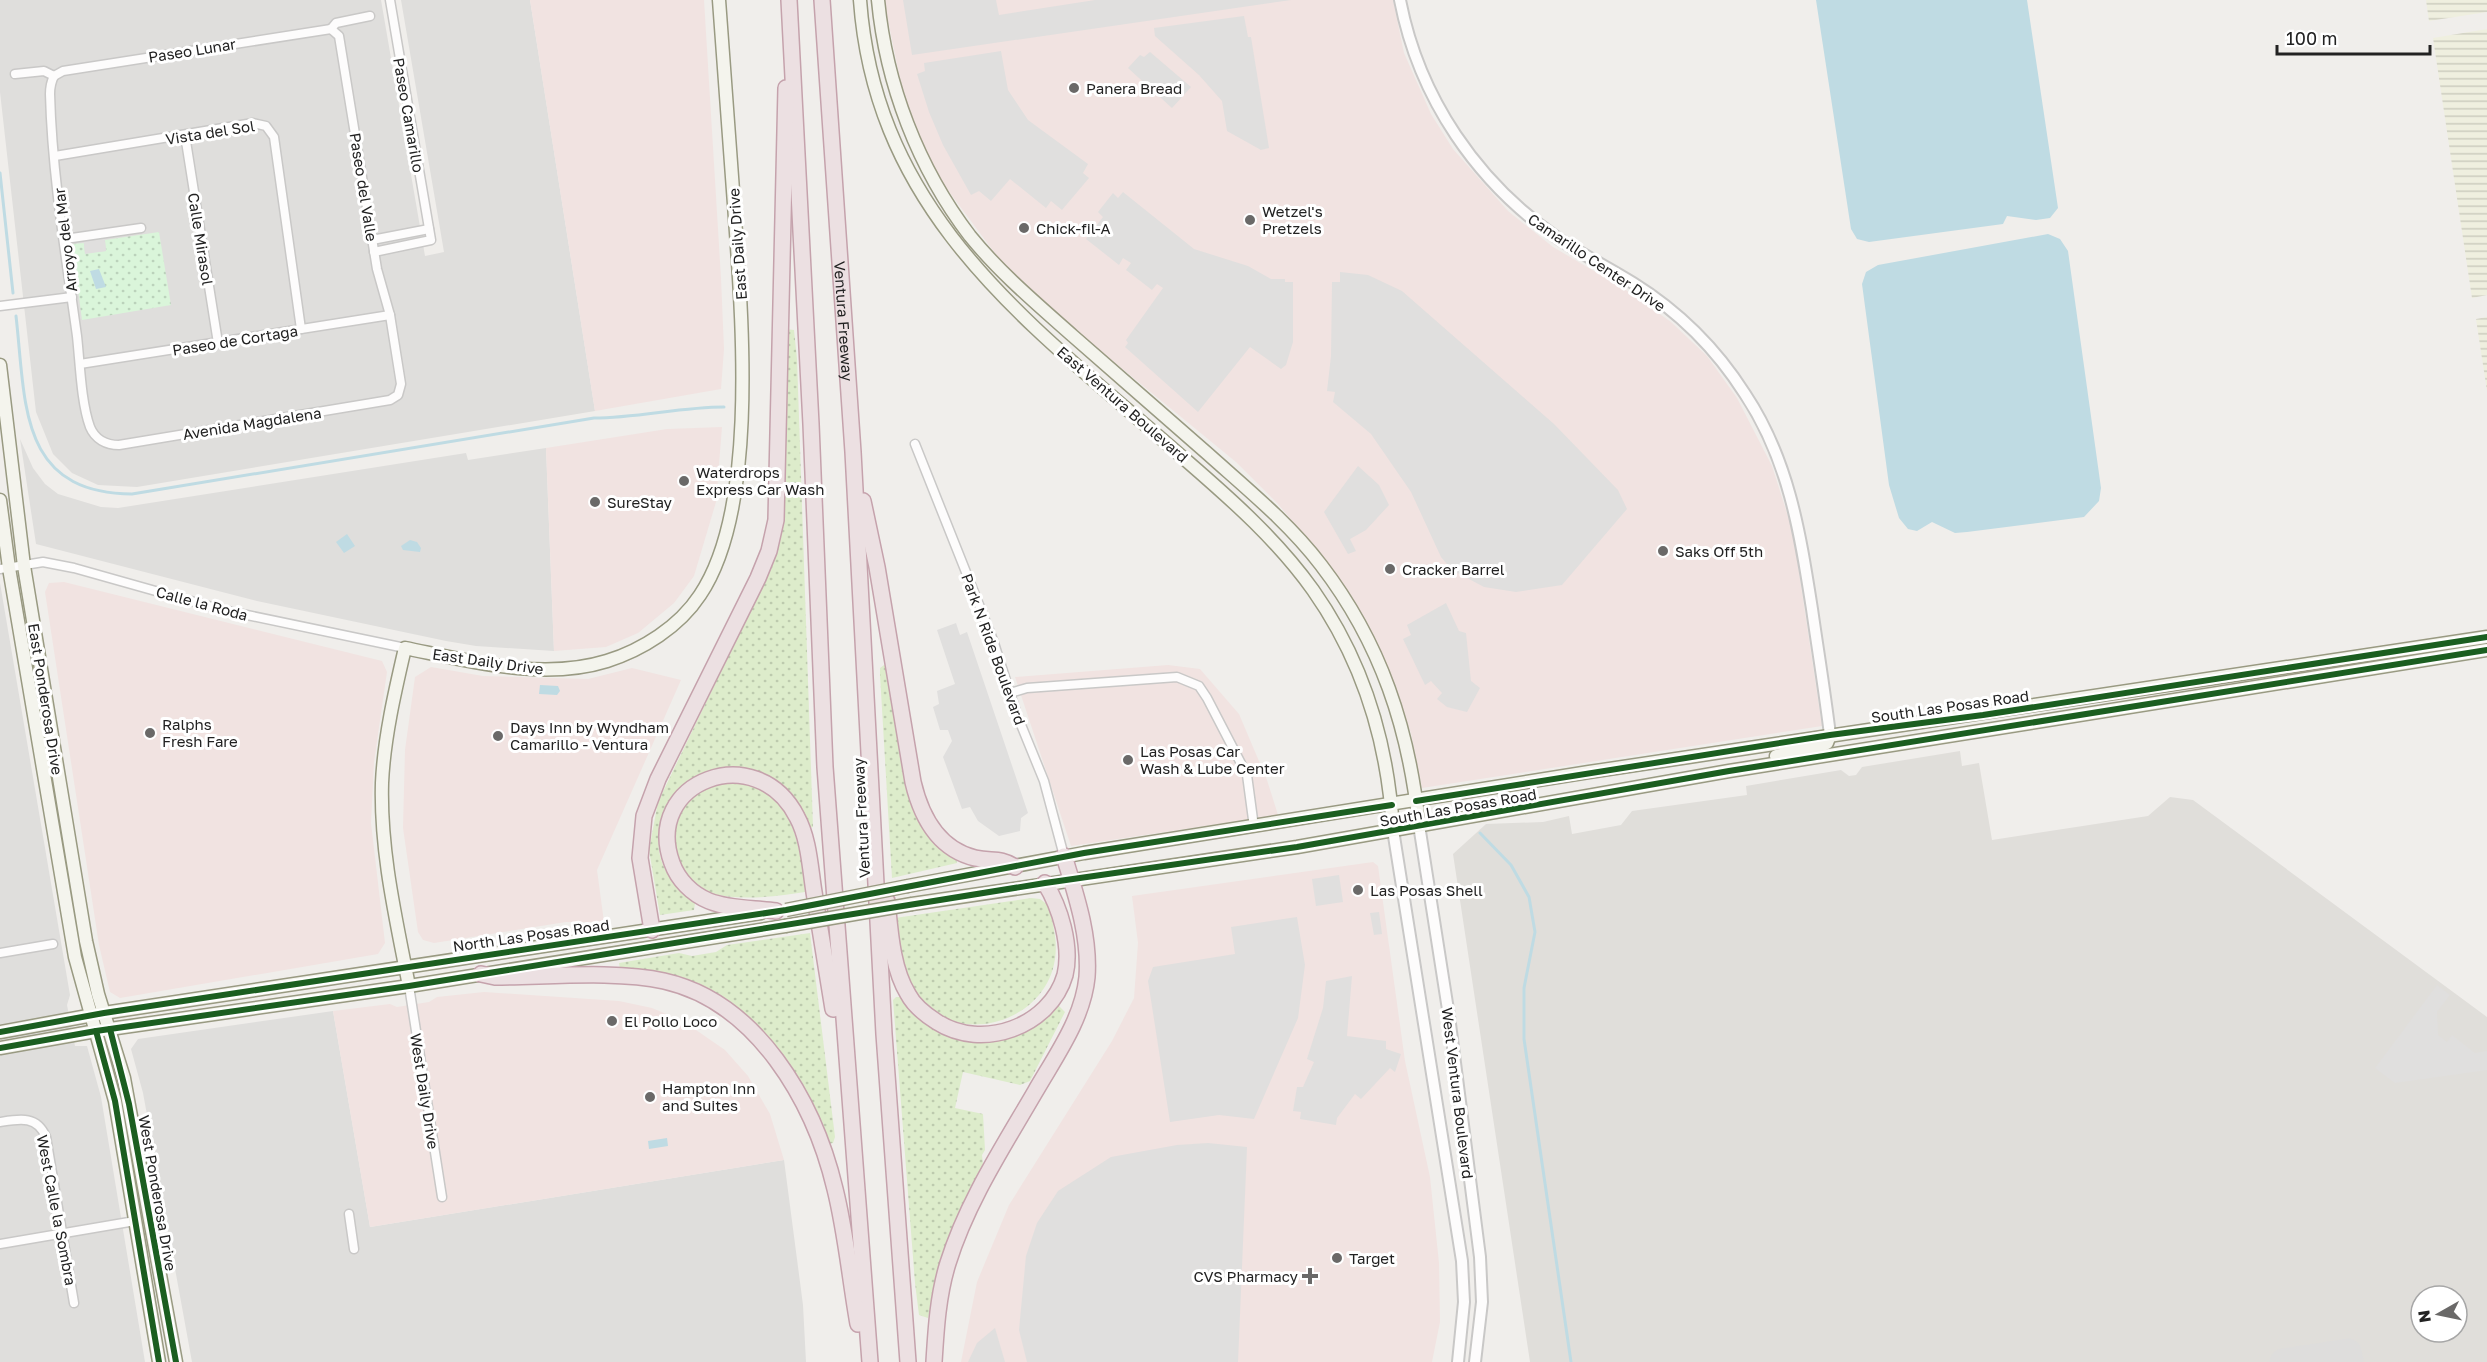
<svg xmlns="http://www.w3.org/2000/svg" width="2487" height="1362" font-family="'Golos Text',sans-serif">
  <defs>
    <pattern id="farmland-rules" width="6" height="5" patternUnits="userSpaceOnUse" patternTransform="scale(1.5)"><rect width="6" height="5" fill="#efefdf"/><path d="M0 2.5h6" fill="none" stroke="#cdcdbf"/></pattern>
    <pattern id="grass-dots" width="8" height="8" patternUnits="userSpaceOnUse" patternTransform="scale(1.5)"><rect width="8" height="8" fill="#ddeccb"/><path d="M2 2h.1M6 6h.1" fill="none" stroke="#bdcaae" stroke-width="1.8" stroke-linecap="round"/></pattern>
    <pattern id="park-dots" width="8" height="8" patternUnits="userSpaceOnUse" patternTransform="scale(1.5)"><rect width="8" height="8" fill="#daf5da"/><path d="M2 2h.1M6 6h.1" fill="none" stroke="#bbd2bb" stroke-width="1.8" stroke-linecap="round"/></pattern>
  </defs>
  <rect width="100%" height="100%" fill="#f0eeeb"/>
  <g fill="#dfdedc">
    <path d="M0 0H381L425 256 444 252 401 0H530L595 411 137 487 98 485 72 473 53 454 36 412 0 92Z"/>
    <path d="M20 439 33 468 45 484 58 494 101 507 118 508 466 453 468 460 546 448 554 651 476 646 446 641 257 601 36 544Z"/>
    <path d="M0 583 70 995 67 1005 75 1046H87L101 1097 145 1362H0Z"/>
    <path d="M333 1011 370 1227 784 1160 803 1305 806 1362H192L143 1093 131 1049 138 1039Z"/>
  </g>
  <g fill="#f1e3e1">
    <path d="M530 0H704L721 278 724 349 721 389 595 411Z"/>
    <path d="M884 0H1393L1404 53 1431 114 1453 149 1508 211 1553 247 1623 288 1671 322 1707 356 1737 398 1772 466 1793 532 1822 726 1422 788 1411 733 1377 646 1330 566 1278 504 1236 462 1053 312 1006 268 941 181 916 130 901 84Z"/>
    <path d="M722 427 716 502 694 576 674 603 638 633 606 647 554 651 546 448 667 429Z"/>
    <path d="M64 582 382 661 387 672 374 762 371 823 385 943 378 954 120 998 110 992 99 945 45 592 49 583Z"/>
    <path d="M1168 665 1200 669 1239 714 1267 780 1278 815 1071 846 1015 677Z"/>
    <path d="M431 667 483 676 588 679 632 668 681 680 597 870 604 922H566L434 943 423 940 418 932 403 828 405 750 415 677Z"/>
    <path d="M1373 862 1378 866 1405 1061 1430 1177 1439 1263 1440 1322 1432 1362H961L977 1282 1009 1205 1112 1041 1134 998 1138 943 1132 896Z"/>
    <path d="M484 992 619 1001 652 1008 683 1021 725 1050 748 1076 770 1114 784 1160 370 1227 333 1011 390 1004 397 1007 429 1002 437 997Z"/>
  </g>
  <path fill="#e0deda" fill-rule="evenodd" d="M1960 751 1962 766 1979 763 1992 840 2148 816 2170 797 2193 800 2487 1017V1362H1530L1453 854 1486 824 1543 822 1569 816 1572 834 1621 825 1632 811 1747 795 1746 786 1841 770 1849 776 1856 775 1862 767ZM2421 1296H2457V1332H2421Z"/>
  <g fill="url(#farmland-rules)">
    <path d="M2426 0H2487V12L2429 21Z"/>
    <path d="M2487 29V295L2472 298 2433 38Z"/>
    <path d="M2487 317V391L2476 319Z"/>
  </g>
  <g fill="url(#grass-dots)">
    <path d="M786 329 794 330 797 359 813 827 806 828C795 815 770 781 757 773 747 767 733 767 722 769 680 774 646 824 663 865 670 881 682 892 695 903L694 910 660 915 649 850 658 802 766 578 779 541Z"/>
    <path d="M884 665 887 666 908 785 955 856 957 863 892 878 880 675V668Z"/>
    <path d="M722 782C730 783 739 781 746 783 793 793 802 853 805 892 775 897 737 901 709 893 703 892 695 884 691 879 670 858 669 821 690 799 698 790 711 786 722 782Z"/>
    <path d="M1031 898 1040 899 1048 905C1052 915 1053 925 1055 936 1067 1023 944 1060 909 981 901 962 898 939 895 918Z"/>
    <path d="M810 933 835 1137 833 1143 828 1144 764 1034C719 986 684 977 620 969L619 963 679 953 692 956 716 952 727 945Z"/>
    <path d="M896 997H904L975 1040 1055 1002 1065 1012 1030 1081 1020 1085 963 1072 955 1108 983 1114 985 1150 982 1155 983 1164 940 1259 928 1318 919 1315 915 1283 893 1000Z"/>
  </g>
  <path fill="url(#park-dots)" d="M159 232 171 305 82 320 72 244 84 243 85 253 106 251 105 240Z"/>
  <g fill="#e0dfde">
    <path d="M903 0H996L999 15 1095 0H1291L912 55Z"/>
    <path d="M1244 16 1248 37H1251L1269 148 1261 150 1227 131 1222 101 1199 75 1155 36 1154 28Z"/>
    <path d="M1001 51 1008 90 1028 120 1088 164 1083 173 1089 178 1062 210 1051 201 1046 208 1010 179 991 201 979 191 971 195 943 145 929 112 917 74 925 71 924 63Z"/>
    <path d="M1150 52 1191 87 1172 108 1128 68 1140 55 1144 57Z"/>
    <path d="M1123 192 1194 249 1248 266 1271 279H1285V282H1293V342L1286 365 1281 369 1250 347 1198 412 1125 347 1128 343 1126 340 1163 288 1157 284 1152 290 1126 270 1131 263 1123 258 1119 265 1086 239 1103 217 1098 212 1113 193 1118 198Z"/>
    <path d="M104 233 106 251 85 254 83 235Z"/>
    <path d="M1340 272 1368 275 1402 291 1554 424 1618 490 1627 509 1562 585 1516 592 1484 587 1452 570 1441 557 1411 492 1371 434 1333 402 1335 392 1327 391 1331 356 1332 282H1340Z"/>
    <path d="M1358 466 1379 485 1389 505 1366 530 1350 539 1356 551 1348 554 1324 512Z"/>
    <path d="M1446 603 1459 631 1466 633 1471 681 1480 688 1467 712 1447 707 1437 699 1442 693 1431 681 1425 685 1403 639 1411 635 1407 625Z"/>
    <path d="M956 623 960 635 967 632 1028 813 1021 818 1020 831 999 836 978 821 970 807 962 809 943 757 952 741 948 730H940L933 707 939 704 937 691 955 684 937 630Z"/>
    <path d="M1339 875 1343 902 1316 906 1312 879Z"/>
    <path d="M1379 912 1382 934 1374 935 1370 913Z"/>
    <path d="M1297 917 1305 965 1298 1018 1254 1119 1219 1115 1170 1122 1148 981 1153 967 1235 954 1231 927Z"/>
    <path d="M1352 976 1347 1036 1386 1041V1049L1401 1054 1395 1072 1390 1068 1361 1099 1355 1094 1337 1118 1336 1125 1300 1119 1301 1112 1293 1111 1297 1087H1303L1314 1062 1307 1059 1323 1008 1326 981Z"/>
    <path d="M2437 985 2450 995 2437 1012 2438 1035 2447 1042 2452 1035 2475 1053 2487 1051V1070L2395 1083 2375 1068Z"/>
    <path d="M1208 1143 1247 1147 1238 1362H1027L1019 1330 1026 1256 1037 1223 1058 1191 1111 1157 1177 1145Z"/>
    <path d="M995 1328 1005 1362H968L977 1343Z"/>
  </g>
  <g fill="#bfdbe3">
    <path d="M1816 0H2027L2058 208 2050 218 2036 220 2007 216 2003 224 1869 242 1857 239 1851 229Z"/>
    <path d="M2048 234 2060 239 2068 251 2101 488 2099 501 2084 517 1967 532 1955 533 1932 522 1917 531 1908 529 1899 518 1889 485 1862 284 1866 272 1878 265Z"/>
    <path d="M99 269 106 287 96 289 90 271Z"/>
    <path d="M347 534 355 546 344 553 336 542Z"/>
    <path d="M410 540 417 542 421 548 420 552 403 550 401 546Z"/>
    <path d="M540 685 558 686 560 691 557 695 539 694Z"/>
    <path d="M667 1138 668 1146 649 1149 648 1141Z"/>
  </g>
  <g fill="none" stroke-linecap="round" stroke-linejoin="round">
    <g stroke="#bfdbe3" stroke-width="3">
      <path d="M0 173 13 293"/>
      <path d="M16 316C26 403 18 493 132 494L594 418C638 418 680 407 724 407"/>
      <path d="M1480 833 1511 865 1529 897 1535 932 1524 988V1039L1571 1362"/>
    </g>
    <path stroke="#dedddc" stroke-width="27" d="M2283 1362 2348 1352 2350 1362"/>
    <g stroke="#c9c8c7" stroke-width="11">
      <g id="minor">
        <path d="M331 29 336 23 370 16"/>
        <path d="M15 74 44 71 54 76"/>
        <path d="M54 76C51 82 50 87 50 94 52 173 66 257 77 336 80 363 81 402 90 427 95 439 106 445 119 445L366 404 390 400 398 395 401 384 390 315 377 269 339 36 331 29"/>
        <path d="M54 76 63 71 331 29"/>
        <path d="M185 135 218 343"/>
        <path d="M55 156 253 123 266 126 274 137 301 329"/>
        <path d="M65 239 141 228"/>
        <path d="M372 240 429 229"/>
        <path d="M374 252 431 240 390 0"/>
        <path d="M0 306 72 297"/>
        <path d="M80 364 390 315"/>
        <path d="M915 444 993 640 1017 715 1044 781 1064 856"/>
        <path d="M0 569 43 562 74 568 223 610 405 648"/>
        <path d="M1010 693 1027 688 1177 677 1199 686 1207 698 1247 775 1254 827"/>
        <path d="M0 953 53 944"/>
        <path d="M409 986 442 1197"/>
        <path d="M0 1122C19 1119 37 1115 46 1137L74 1303"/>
        <path d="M349 1214 354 1249"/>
        <path d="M0 1244 135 1221"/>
      </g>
    </g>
    <g stroke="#c9c8c7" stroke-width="14">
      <g id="tertiary">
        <path d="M1400 0C1419 98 1477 183 1559 239 1583 255 1609 268 1633 283 1678 311 1717 350 1745 394 1789 460 1800 533 1812 609 1818 651 1825 693 1830 735"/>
        <path d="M1419 825 1449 1016 1480 1257 1482 1302 1475 1362"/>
        <path d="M1393 830 1462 1261 1464 1302 1458 1362"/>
      </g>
    </g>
    <g stroke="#999a82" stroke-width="15">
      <g id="secondary">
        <path d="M860 0C876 220 1036 328 1188 462 1233 501 1278 541 1313 590 1363 661 1388 744 1393 830"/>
        <path d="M878 0C886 84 918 168 970 236 1000 273 1037 304 1073 336 1118 375 1163 415 1208 454 1247 489 1289 523 1321 565 1381 643 1409 729 1419 825"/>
        <path d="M0 365 24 566 86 941 98 994 124 1078 176 1362"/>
        <path d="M0 500 9 568 75 957 115 1101 159 1362"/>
        <path d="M1776 756 1821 746 1827 743 1830 735"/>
        <path d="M908 886 1084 853 1589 772 2487 637"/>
        <path d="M912 904 1297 847 1729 771 2487 650"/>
        <path d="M409 986C396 919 380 851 382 783 384 738 395 691 405 648 469 661 543 681 607 661 642 650 679 627 700 595 760 506 741 308 734 204 729 136 724 68 719 0"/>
        <path d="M0 1032 104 1013 761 913"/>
        <path d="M0 1048 96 1031 409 986 785 926"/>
      </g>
    </g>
    <g stroke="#c5a2ac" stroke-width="18">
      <g id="motorway">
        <path d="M789 0 811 424 825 767 870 1362"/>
        <path id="s1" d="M822 0 853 452 884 1034 908 1362"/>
        <path d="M863 501 877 567 913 782C921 816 938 849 975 858 993 862 999 857 1015 867"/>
        <path d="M887 901C890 930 892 968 908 994 914 1006 926 1015 937 1022 982 1051 1050 1027 1065 975 1072 946 1060 907 1045 883"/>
        <path d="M776 911C755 908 729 909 709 901 692 894 678 880 672 863 642 781 757 738 797 817 809 839 810 867 814 892 820 931 827 970 833 1009"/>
        <path d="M652 930 640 858 644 816 658 779 758 578 769 551 776 520 786 88"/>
        <path d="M481 974 495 977C545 977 616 970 664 981 757 1002 814 1101 835 1189 846 1233 850 1279 858 1324"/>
        <path d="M934 1362C936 1329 938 1295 948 1263 967 1202 1003 1147 1035 1092 1055 1057 1083 1019 1087 977 1090 936 1076 895 1064 856"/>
      </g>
    </g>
    <use href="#minor" stroke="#fdfcfc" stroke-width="8"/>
    <use href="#tertiary" stroke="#fdfcfc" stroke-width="10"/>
    <use href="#secondary" stroke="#f4f4ed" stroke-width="12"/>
    <use href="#motorway" stroke="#ece0e2" stroke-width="15"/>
    <g stroke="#999a82" stroke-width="15" stroke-linecap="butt">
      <g id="secondary-bridge">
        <path d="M786 910 908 886"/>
        <path d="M785 926 912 904"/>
      </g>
    </g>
    <use href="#secondary-bridge" stroke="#f4f4ed" stroke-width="12"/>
    <g stroke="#fff" stroke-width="10">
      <g id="cycleway">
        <path d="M1416 801 1830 735 1983 715 2487 637"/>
        <path d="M110 1029 129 1104 176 1362"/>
        <path d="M96 1031 115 1101 159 1362"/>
        <path d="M0 1032 104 1013 786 910 1084 853 1392 805"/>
        <path d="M0 1048 96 1031 409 986 1045 883 1297 847 1729 771 2487 650"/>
      </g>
    </g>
    <use href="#cycleway" stroke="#1b5e20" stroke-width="6"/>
  </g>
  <g fill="#6a6968" stroke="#fff" stroke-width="2">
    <circle cx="1074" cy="88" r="6"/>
    <circle cx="1250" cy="220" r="6"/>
    <circle cx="1024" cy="228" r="6"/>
    <circle cx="684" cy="481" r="6"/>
    <circle cx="595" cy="502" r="6"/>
    <circle cx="1663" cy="551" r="6"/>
    <circle cx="1390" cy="569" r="6"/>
    <circle cx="150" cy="733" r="6"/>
    <circle cx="498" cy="736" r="6"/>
    <circle cx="1128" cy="760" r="6"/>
    <circle cx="1358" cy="890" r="6"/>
    <circle cx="612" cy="1021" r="6"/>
    <circle cx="650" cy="1097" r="6"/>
    <circle cx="1337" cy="1258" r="6"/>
    <path d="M1307 1267h6v6h6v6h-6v6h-6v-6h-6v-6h6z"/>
  </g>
  <g text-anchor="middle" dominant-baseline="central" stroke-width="6" stroke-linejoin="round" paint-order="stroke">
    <g font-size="15" fill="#222" stroke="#fff">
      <text transform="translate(192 50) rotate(-9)">Paseo Lunar</text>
      <text transform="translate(409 115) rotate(80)">Paseo Camarillo</text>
      <text transform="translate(210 132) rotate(-9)">Vista del Sol</text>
      <text transform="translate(364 187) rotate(81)">Paseo del Valle</text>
      <text transform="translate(201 239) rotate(81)">Calle Mirasol</text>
      <text transform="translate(65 240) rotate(-97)">Arroyo del Mar</text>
      <text transform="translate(737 244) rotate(-94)">East Daily Drive</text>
      <text transform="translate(1597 262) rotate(34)">Camarillo Center Drive</text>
      <text stroke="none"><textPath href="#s1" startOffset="322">Ventura Freeway</textPath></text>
      <text transform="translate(235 340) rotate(-9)">Paseo de Cortaga</text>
      <text transform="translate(1123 404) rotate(41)">East Ventura Boulevard</text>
      <text transform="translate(252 423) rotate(-9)">Avenida Magdalena</text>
      <text transform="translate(202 603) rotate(15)">Calle la Roda</text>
      <text transform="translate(994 649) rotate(70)">Park N Ride Boulevard</text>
      <text transform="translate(488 661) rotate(8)">East Daily Drive</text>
      <text transform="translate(46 699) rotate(81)">East Ponderosa Drive</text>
      <text transform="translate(1950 706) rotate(-8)">South Las Posas Road</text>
      <text transform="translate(1458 807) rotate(-10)">South Las Posas Road</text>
      <text transform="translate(861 818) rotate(-93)">Ventura Freeway</text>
      <text transform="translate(531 935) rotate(-8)">North Las Posas Road</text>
      <text transform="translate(425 1091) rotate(81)">West Daily Drive</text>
      <text transform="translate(1458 1093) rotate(83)">West Ventura Boulevard</text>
      <text transform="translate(158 1193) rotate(80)">West Ponderosa Drive</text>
      <text transform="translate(57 1210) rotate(79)">West Calle la Sombra</text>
    </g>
    <g font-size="15" fill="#222" stroke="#fff" text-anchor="start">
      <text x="1086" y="88">Panera Bread</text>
      <text x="1262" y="211">Wetzel's<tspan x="1262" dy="17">Pretzels</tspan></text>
      <text x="1036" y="228">Chick-fil-A</text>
      <text x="696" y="472">Waterdrops<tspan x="696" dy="17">Express Car Wash</tspan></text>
      <text x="607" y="502">SureStay</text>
      <text x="1675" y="551">Saks Off 5th</text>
      <text x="1402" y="569">Cracker Barrel</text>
      <text x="162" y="724">Ralphs<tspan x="162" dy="17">Fresh Fare</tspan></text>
      <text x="510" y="727">Days Inn by Wyndham<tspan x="510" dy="17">Camarillo - Ventura</tspan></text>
      <text x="1140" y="751">Las Posas Car<tspan x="1140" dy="17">Wash &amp; Lube Center</tspan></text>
      <text x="1370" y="890">Las Posas Shell</text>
      <text x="624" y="1021">El Pollo Loco</text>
      <text x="662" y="1088">Hampton Inn<tspan x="662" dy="17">and Suites</tspan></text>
      <text x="1349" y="1258">Target</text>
      <text x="1298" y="1276" text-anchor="end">CVS Pharmacy</text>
    </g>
  </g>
  <g transform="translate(2439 1314) rotate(261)"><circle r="28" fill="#ffffff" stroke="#a7a7a7" stroke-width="1.5"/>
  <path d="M0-4.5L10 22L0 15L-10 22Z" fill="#6a6968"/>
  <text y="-9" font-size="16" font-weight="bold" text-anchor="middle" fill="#222222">N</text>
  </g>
  <path d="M2277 45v9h153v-9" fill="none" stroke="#222222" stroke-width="3"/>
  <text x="2286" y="45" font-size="18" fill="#222222" stroke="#ffffff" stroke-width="4.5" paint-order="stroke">100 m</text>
</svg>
